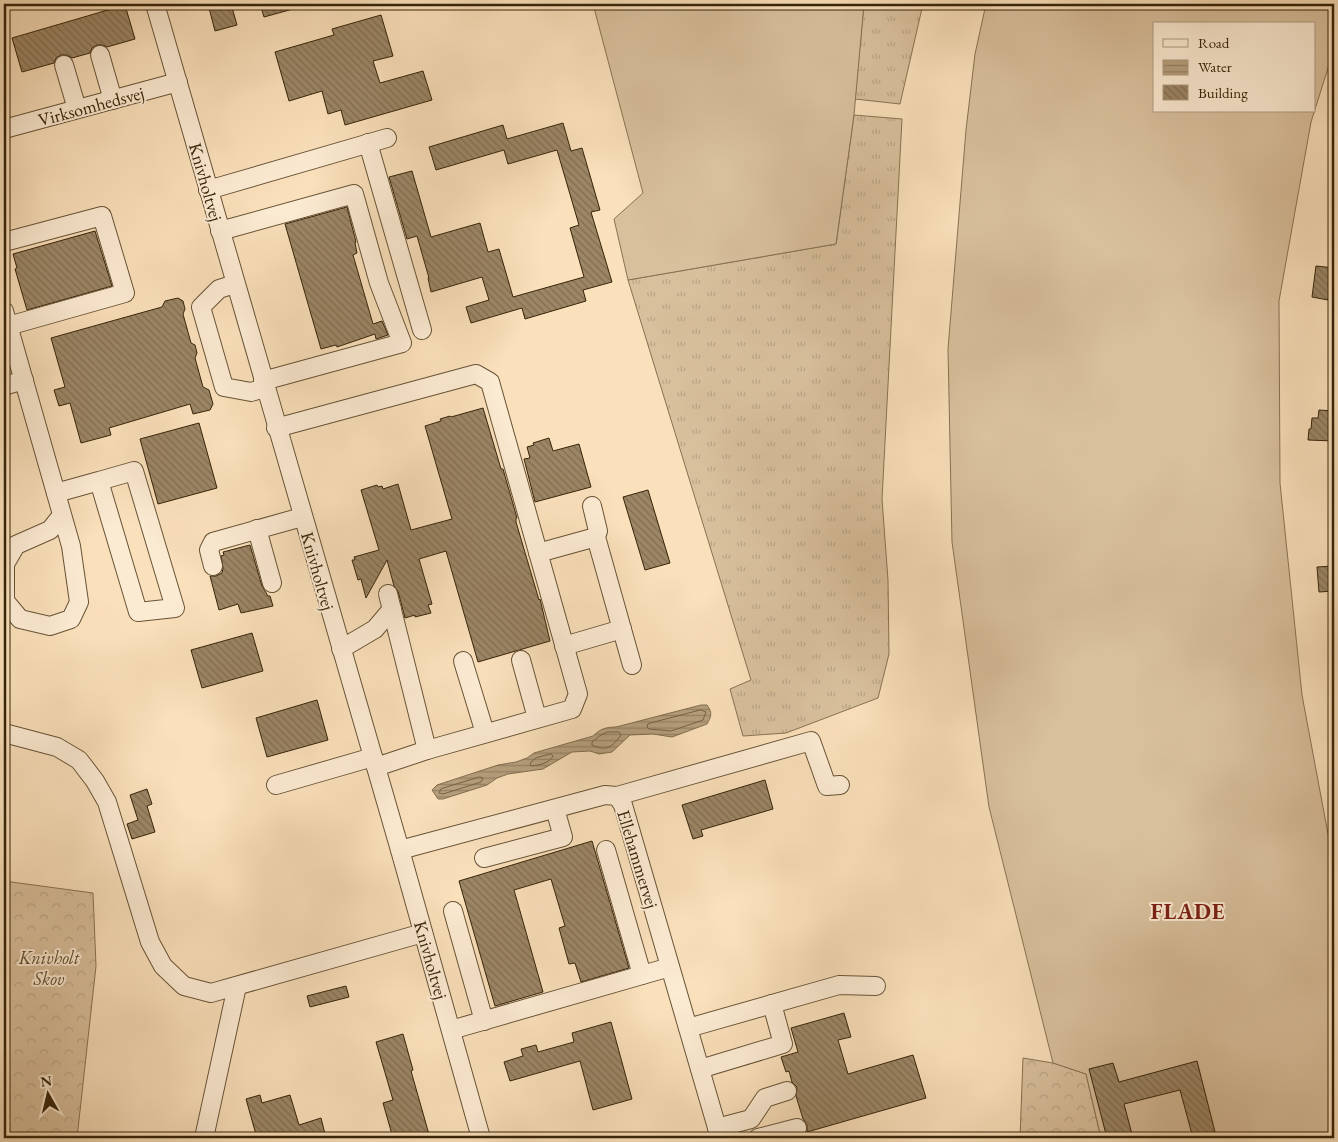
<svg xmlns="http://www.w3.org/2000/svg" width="1338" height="1142" font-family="'EB Garamond',serif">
  <defs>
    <pattern id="grass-tufts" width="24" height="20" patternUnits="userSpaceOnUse" patternTransform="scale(1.25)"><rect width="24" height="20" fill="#d9c09d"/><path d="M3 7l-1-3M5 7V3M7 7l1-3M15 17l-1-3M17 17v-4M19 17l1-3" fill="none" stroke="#bba586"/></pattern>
    <pattern id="forest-crowns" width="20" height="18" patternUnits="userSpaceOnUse" patternTransform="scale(1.25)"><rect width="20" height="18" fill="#d9c09d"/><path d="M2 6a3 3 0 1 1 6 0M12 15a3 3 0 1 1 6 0" fill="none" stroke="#bba586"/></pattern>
    <pattern id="water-rules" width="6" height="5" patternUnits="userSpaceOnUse" patternTransform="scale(1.25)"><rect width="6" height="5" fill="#b7a07e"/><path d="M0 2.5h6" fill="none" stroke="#968265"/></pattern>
    <pattern id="building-back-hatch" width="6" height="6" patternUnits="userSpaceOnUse" patternTransform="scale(1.25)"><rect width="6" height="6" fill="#9c8666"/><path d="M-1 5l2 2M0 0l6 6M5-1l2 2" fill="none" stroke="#806d52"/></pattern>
  </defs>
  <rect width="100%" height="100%" fill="#fae0bb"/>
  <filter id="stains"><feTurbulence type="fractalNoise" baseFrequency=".004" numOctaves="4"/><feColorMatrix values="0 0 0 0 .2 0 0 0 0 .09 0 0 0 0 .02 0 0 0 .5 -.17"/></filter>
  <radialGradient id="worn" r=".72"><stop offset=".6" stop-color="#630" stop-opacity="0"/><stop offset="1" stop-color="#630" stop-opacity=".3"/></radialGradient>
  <g fill="url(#grass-tufts)" stroke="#887253">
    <path d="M864 4H923L900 104 855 99Z"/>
    <path d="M854 115 902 119 882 499 888 580 889 654 878 698 786 733 743 736 730 689 751 680 628 280 836 244Z"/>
  </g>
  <g fill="url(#forest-crowns)" stroke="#887253">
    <path d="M4 881 93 893 96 966 77 1138H4Z"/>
    <path d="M1023 1058 1053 1063 1086 1074 1101 1138H1020Z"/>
  </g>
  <g fill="#d9c09d" stroke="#887253" fill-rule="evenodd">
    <path d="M593 4H864L854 115 836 244 628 280 614 219 643 193Z"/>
    <path d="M986 4H1334V49L1311 122 1279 301 1280 483 1302 695 1334 866V1138H1101L1086 1074 1053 1063 989 807 952 542 948 349 966 130 975 54ZM1154 24H1314V111H1154Z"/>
  </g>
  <path fill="url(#water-rules)" stroke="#836e4f" d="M701 705H707C713 713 711 717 707 724L672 737 653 734 630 735 612 752 599 754 590 751 572 752 543 769 508 774 497 778 487 785 443 799H438L432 790 437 785 498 765 516 762 527 758 534 753 593 736C600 729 606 727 616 727Z"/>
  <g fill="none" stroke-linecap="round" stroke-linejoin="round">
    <g stroke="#766244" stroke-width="1">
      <path d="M701 710 706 712 703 720 671 731 649 729 647 727 648 724Z"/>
      <path d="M608 732H619L621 735C612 747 607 752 592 745V742L601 735Z"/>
      <path d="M551 754 553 756C550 763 539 765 532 766L530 765 531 762 536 758Z"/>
      <path d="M480 777 483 778 481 782 443 794 439 793 441 789Z"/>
    </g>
  </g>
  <g fill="url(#building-back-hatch)" stroke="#362409">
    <path d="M208 4H231L237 25 215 31Z"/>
    <path d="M260 4H300V7L264 17Z"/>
    <path d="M125 5 135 39 107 47 102 45H97L92 48 90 53 72 58 67 55H61L56 58 54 63 22 72 12 38Z"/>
    <path d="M381 15 393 56 373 61 380 83 423 71 432 100 345 125 341 110 328 114 322 91 289 101 275 52 334 35 332 29Z"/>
    <path d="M563 123 571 151 582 148 600 210 591 212 612 282 583 290 586 301 525 319 522 308 471 323 466 307 489 300 482 277 431 292 428 278H429L417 236 407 239 389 177 412 171 431 237 480 223 488 252 499 249 513 297 584 277 570 228 579 225 557 150 508 164 504 150 436 170 429 147 503 125 507 139Z"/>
    <path d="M347 207 356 242 355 243 357 253 353 255 373 324 382 321 388 335 376 339 375 334 337 347 336 345 321 349 285 224Z"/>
    <path d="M95 231 112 286 27 310 15 269 17 268 13 254Z"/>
    <path d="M1316 266 1334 268V286L1330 285 1328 300 1312 297Z"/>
    <path d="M178 298 183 301 185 309 183 314 191 343 195 345 197 353 195 358 203 387 209 390 213 404 210 410 193 414 190 404 109 428 111 435 81 443 70 403 59 406 54 390 65 387 51 338 162 307 165 301Z"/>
    <path d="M483 408 501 469H503L517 518H516V522L539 600 540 599 550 641 478 662 446 551 419 559 432 604 428 605 431 613 415 617V615L405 618 398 591 394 586 387 560 366 598 361 579 358 580 352 560H355L354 557 379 550 361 490 377 485 378 487 382 486 383 489 398 484 411 530 452 519 425 426 441 421 440 419 450 416 451 417Z"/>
    <path d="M1319 410 1334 411V441L1308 440 1309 429H1311L1312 418H1318Z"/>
    <path d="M199 423 217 488 158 504 140 439Z"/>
    <path d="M549 438 553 451 579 444 591 487 535 502 524 459 530 458 527 447 534 445 533 443Z"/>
    <path d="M648 490 670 563 645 570 623 497Z"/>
    <path d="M250 545 262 586 268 596H270L273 606 241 613 238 604 219 610 210 576H216L222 573 223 568 221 556 224 555 223 552Z"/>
    <path d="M1334 566V591L1319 592 1317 567Z"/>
    <path d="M252 633 263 671 202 688 191 650Z"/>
    <path d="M317 700 328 740 267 757 256 718Z"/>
    <path d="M765 780 773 809 701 830 703 836 693 839 682 805Z"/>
    <path d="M147 789 152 804 147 806 155 832 132 839 127 824 138 820 130 795Z"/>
    <path d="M592 841 629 968 581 982 575 963 569 964 559 928 565 926 551 879 514 890 543 992 495 1006 459 881Z"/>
    <path d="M346 986 349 997 310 1007 307 996Z"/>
    <path d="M844 1013 851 1037 838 1040 848 1074 913 1055 926 1098 807 1132V1125L803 1119 796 1096 797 1087 792 1082 789 1071 786 1072 781 1057 798 1052 791 1028Z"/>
    <path d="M611 1022 632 1099 593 1110 580 1061 510 1081 504 1062 523 1056 521 1049 536 1045 538 1052 574 1042 572 1033Z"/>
    <path d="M403 1034 413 1070 411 1071 430 1138H393L383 1103 393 1100 376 1042Z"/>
    <path d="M1197 1061 1215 1132 1193 1138 1180 1090 1124 1104 1133 1138H1107L1089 1069 1113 1063 1119 1082Z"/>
    <path d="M260 1095 262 1103 290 1095 299 1125 321 1118 326 1138H257L246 1099Z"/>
  </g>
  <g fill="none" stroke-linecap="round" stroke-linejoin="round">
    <g stroke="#675336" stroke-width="20">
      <g id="minor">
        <path d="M155 4 400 850 481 1138"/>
        <path d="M100 55 113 100"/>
        <path d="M64 65 77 109"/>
        <path d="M4 129 178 82"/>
        <path d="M368 143 422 330"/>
        <path d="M208 190 387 138"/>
        <path d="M220 231 354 194 379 283 402 343 263 381"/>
        <path d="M4 242 102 216 125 293 8 326"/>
        <path d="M235 284 219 289 201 307 224 387 251 392 265 388"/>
        <path d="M4 311 71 546 79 602 71 619 50 626 20 619 5 601V564L16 545 50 530 62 515"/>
        <path d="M4 386 24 380"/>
        <path d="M276 428 476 374 490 382 578 694 572 709 427 750 376 767"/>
        <path d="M56 493 99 481 138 612 175 608 134 471 99 481"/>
        <path d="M592 506 598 531 596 537 632 665"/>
        <path d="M257 529 272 583"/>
        <path d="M538 553 596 537"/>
        <path d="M213 566 209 550 213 542 302 517"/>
        <path d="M388 594 427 750"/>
        <path d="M564 646 622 629"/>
        <path d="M341 649 375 629 392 609"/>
        <path d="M521 660 537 718"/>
        <path d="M463 661 485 733"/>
        <path d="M4 733 57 747 79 760 95 781 107 802 150 942 163 966 184 986 211 993 423 933"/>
        <path d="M276 785 373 757"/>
        <path d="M617 796 811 741 827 786 840 785"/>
        <path d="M400 850 605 795 617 796 623 805 720 1138"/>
        <path d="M606 850 642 975"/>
        <path d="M484 858 563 837 555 809"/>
        <path d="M453 911 484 1021"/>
        <path d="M688 1028 839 985 876 986"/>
        <path d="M451 1030 670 967"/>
        <path d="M700 1069 783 1044 772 1004"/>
        <path d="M717 1128 751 1119 765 1098 787 1091"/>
        <path d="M204 1138 237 986"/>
        <path d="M758 1138 797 1128"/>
      </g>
    </g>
    <use href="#minor" stroke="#fcebd3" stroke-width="18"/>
  </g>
  <g text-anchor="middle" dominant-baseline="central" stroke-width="4" stroke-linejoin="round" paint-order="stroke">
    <g font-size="18" fill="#362409" stroke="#fcebd3">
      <text transform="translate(91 106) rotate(-15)">Virksomhedsvej</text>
      <text transform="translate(206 182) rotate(74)">Knivholtvej</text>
      <text transform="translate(318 571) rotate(74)">Knivholtvej</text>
      <text transform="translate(638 859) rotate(73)">Ellehammervej</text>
      <text transform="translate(431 960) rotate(74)">Knivholtvej</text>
    </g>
    <g font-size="18" font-style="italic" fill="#5f4b2e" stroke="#fcebd3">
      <text x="49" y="957">Knivholt<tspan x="49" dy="21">Skov</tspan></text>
    </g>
    <g font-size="22" font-weight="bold" letter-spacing="1" fill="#7a1f14" stroke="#fcebd3">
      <text x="1188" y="911">FLADE</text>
    </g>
  </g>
  <rect width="1338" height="1142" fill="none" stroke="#fae0bb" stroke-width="20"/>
  <rect x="5" y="5" width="1328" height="1132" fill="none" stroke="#362409" stroke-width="2.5"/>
  <rect x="10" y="10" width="1318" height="1122" fill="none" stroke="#362409"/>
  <rect x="1153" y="22" width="162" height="90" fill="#fcebd3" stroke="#ad9b82"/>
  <rect x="1163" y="39" width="25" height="8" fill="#fcebd3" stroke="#ad9b82"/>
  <text x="1198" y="48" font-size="15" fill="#362409">Road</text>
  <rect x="1163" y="60" width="25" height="15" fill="url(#water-rules)" stroke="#ad9b82"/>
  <text x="1198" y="72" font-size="15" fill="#362409">Water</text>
  <rect x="1163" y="85" width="25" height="15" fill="url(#building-back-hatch)" stroke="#ad9b82"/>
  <text x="1198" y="98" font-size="15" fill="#362409">Building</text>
  <g transform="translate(48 1094) rotate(352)" stroke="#fcebd3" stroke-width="4" paint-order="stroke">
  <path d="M0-4L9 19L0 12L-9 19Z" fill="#362409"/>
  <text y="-8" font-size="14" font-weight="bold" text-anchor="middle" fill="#362409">N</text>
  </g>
  <rect width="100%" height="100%" filter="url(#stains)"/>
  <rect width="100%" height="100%" fill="url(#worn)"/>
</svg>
